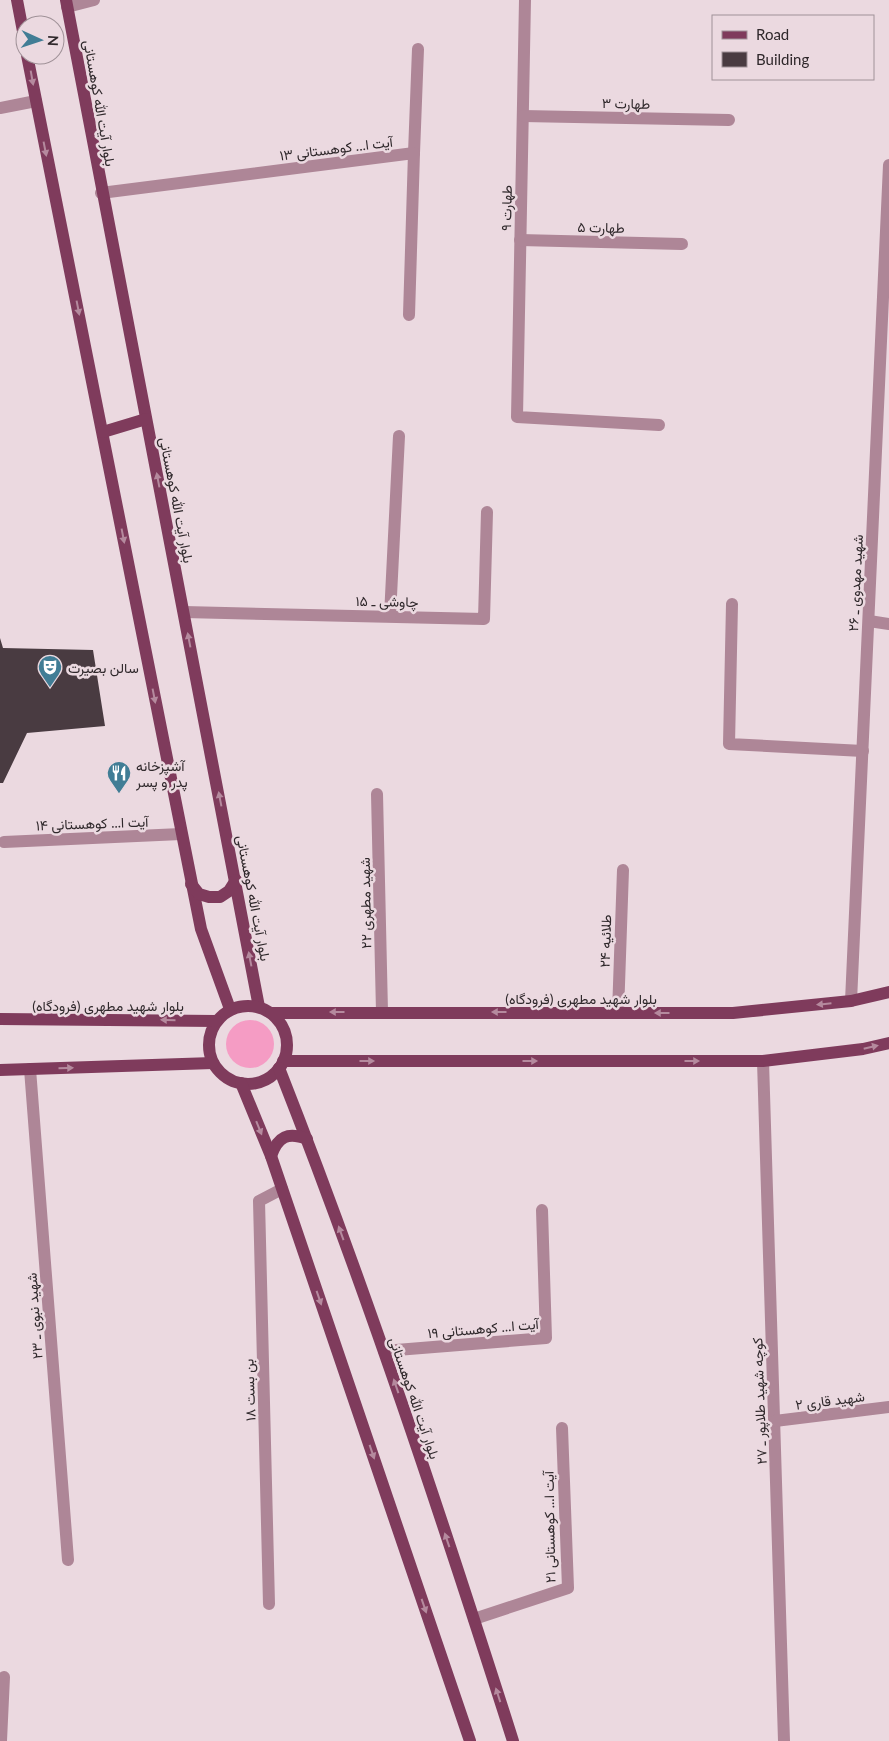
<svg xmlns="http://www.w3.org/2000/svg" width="889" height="1741" font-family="Lato,Vazirmatn,sans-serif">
  <rect width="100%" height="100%" fill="#ebd9e0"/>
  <circle fill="#f59cc4" cx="250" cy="1044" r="24"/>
  <path fill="#493b41" d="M0 638 3 648 93 650 105 726 27 733 3 783H0Z"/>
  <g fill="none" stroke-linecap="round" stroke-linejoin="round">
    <g stroke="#ae8697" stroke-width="12">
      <path d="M525 0 517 417 659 425"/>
      <path d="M67 7 94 0"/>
      <path d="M0 108 36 101"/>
      <path d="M523 116 729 120"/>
      <path d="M414 153 418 49"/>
      <path d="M101 193 414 153 409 315"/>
      <path d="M520 240 682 244"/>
      <path d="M732 604 729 744 863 751"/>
      <path d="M184 612 484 619 487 512"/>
      <path d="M390 616 399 436"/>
      <path d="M869 621 889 624"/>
      <path d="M377 794 382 1012"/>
      <path d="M4 842 181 834"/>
      <path d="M851 1001 889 165"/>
      <path d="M618 1013 623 870"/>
      <path d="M763 1061 784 1741"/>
      <path d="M30 1069 68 1560"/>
      <path d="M384 1351 546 1338 542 1210"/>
      <path d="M775 1421 889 1407"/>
      <path d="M269 1604 259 1201 282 1189"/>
      <path d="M474 1619 568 1588 562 1428"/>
      <path d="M1 1741 4 1677"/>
    </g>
    <g stroke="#7f3b5c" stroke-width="12">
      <path d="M17 0 25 42"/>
      <path d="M66 0C128 336 196 671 259 1007"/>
      <path d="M27 55 201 929 230 1009"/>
      <path d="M103 432 146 419"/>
      <path d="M191 884 199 894 209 897H220L229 891 236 880"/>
      <circle cx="248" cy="1045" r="39"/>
      <path d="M271 1013H733L851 1001 889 992"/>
      <path d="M0 1019 216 1021"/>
      <path d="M283 1061H763L863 1049 889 1043"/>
      <path d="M279 1068C366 1289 441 1515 513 1741"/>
      <path d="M0 1070 213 1063"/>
      <path d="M241 1083 271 1156 470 1741"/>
      <path d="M271 1156C278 1136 288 1132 307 1139"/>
    </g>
  </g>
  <defs><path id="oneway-solid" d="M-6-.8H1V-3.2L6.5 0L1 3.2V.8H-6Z" transform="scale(1.25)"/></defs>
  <g fill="#b58a9e">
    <use href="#oneway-solid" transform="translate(32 78) rotate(80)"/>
    <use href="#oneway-solid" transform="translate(45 149) rotate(79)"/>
    <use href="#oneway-solid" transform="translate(78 308) rotate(79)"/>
    <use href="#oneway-solid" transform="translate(158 480) rotate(-101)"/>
    <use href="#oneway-solid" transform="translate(123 536) rotate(79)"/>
    <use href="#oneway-solid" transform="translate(189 640) rotate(-101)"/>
    <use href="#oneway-solid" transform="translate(154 696) rotate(79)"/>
    <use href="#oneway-solid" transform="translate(220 799) rotate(-101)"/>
    <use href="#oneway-solid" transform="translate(250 959) rotate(-101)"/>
    <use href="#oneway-solid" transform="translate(824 1004) rotate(174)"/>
    <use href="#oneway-solid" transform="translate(337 1012) rotate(180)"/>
    <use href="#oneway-solid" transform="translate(499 1012) rotate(-180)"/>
    <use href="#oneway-solid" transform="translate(662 1013) rotate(180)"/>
    <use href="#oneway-solid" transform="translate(168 1020) rotate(-179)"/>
    <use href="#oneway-solid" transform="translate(871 1047) rotate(-13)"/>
    <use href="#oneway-solid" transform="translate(367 1061)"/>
    <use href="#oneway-solid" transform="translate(530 1061)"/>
    <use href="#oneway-solid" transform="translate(692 1061)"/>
    <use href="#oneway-solid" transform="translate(66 1068) rotate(-2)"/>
    <use href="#oneway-solid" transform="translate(259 1128) rotate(68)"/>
    <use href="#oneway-solid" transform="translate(341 1233) rotate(-110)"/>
    <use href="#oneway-solid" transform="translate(319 1298) rotate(71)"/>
    <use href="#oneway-solid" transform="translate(396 1386) rotate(-109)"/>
    <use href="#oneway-solid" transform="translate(372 1452) rotate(71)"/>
    <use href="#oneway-solid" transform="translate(447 1540) rotate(-109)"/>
    <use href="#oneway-solid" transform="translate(424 1606) rotate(71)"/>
    <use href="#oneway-solid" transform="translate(498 1695) rotate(-108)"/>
  </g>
  <defs>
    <g id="theatre-pin" transform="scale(1.25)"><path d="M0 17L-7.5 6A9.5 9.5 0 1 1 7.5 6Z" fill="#417d95" stroke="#ebd9e0"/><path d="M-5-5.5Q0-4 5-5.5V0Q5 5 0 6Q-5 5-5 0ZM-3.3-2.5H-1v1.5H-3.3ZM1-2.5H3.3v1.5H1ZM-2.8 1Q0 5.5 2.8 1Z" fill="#fff"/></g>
    <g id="restaurant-pin" transform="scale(1.25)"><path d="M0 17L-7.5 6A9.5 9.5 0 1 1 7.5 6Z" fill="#417d95" stroke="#ebd9e0"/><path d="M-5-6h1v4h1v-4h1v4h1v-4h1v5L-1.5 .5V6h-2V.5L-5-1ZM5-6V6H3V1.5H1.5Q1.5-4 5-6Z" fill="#fff"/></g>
  </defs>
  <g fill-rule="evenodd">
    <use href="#theatre-pin" x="50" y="667"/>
    <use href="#restaurant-pin" x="119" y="773"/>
  </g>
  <g text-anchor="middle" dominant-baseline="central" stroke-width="5" stroke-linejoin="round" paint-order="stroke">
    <g font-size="14" fill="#2f282b" stroke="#ebd9e0">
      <text transform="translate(100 103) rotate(80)">بلوار آیت الله کوهستانی</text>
      <text transform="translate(626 103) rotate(1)">طهارت ۳</text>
      <text transform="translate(336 148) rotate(-7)">آیت ا... کوهستانی ۱۳</text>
      <text transform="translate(506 208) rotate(-89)">طهارت ۹</text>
      <text transform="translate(601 227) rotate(1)">طهارت ۵</text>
      <text transform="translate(177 500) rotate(79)">بلوار آیت الله کوهستانی</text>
      <text transform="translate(855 583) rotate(-87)">شهید مهدوی ـ ۲۶</text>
      <text transform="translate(387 601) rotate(1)">چاوشی ـ ۱۵</text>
      <text transform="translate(92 823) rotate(-2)">آیت ا... کوهستانی ۱۴</text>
      <text transform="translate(254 898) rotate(79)">بلوار آیت الله کوهستانی</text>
      <text transform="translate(365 903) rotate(-91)">شهید مطهری ۲۲</text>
      <text transform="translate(605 941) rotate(-88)">طلائیه ۲۴</text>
      <text x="581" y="998">بلوار شهید مطهری (فرودگاه)</text>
      <text x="108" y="1005">بلوار شهید مطهری (فرودگاه)</text>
      <text transform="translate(34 1316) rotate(-94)">شهید نبوی ـ ۲۳</text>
      <text transform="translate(483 1328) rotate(-5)">آیت ا... کوهستانی ۱۹</text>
      <text transform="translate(249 1390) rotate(-92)">بن بست ۱۸</text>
      <text transform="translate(415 1398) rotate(71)">بلوار آیت الله کوهستانی</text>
      <text transform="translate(830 1400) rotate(-7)">شهید قاری ۲</text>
      <text transform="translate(759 1401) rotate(-92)">کوچه شهید طلاپور ـ ۲۷</text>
      <text transform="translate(549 1527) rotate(-91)">آیت ا... کوهستانی ۲۱</text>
    </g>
    <g font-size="14" fill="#2f282b" stroke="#ebd9e0" text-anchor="start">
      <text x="68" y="667">سالن بصیرت</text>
      <text x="136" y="765">آشپزخانه<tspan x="136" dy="16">پدر و پسر</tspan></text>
    </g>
  </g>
  <rect x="712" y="15" width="162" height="65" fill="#ebd9e0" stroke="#a09298"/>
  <rect x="722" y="31" width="25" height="8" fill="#7f3b5c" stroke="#a09298"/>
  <text x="756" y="40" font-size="15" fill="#2f282b">Road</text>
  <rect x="722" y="52" width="25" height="15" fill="#493b41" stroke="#a09298"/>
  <text x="756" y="65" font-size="15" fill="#2f282b">Building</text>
  <g transform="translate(40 40) rotate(93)"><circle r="24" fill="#ebd9e0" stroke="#a09298"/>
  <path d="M0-4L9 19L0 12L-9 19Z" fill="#417d95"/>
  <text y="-8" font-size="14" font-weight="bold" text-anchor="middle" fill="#2f282b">N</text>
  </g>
</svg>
